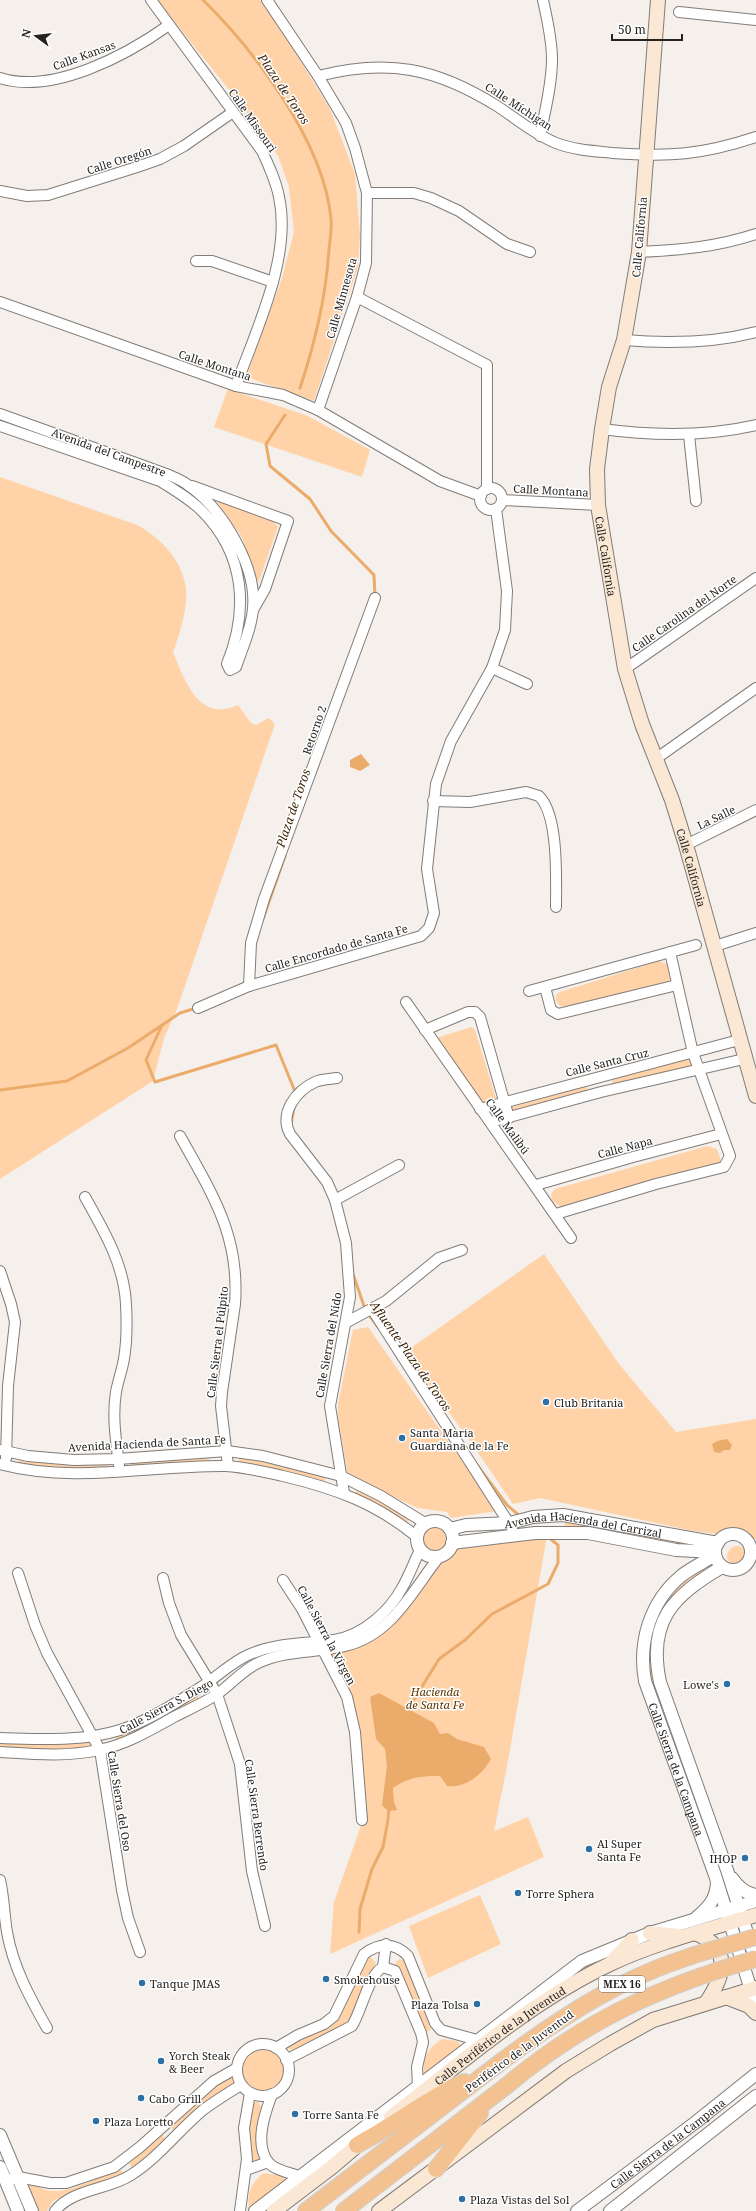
<svg xmlns="http://www.w3.org/2000/svg" width="756" height="2211" font-family="'Noto Serif',serif">
  <rect width="100%" height="100%" fill="#f5f0eb"/>
  <g fill="#ffd2a8">
    <path d="M157 0H260L273 16 330 109 355 174 360 236 358 267 314 401 252 379 248 372 282 278 294 232 289 187 278 156 230 91Z"/>
    <path d="M228 389 308 416 370 450 362 477 214 427Z"/>
    <path d="M0 477 137 525C161 538 183 561 186 589 188 610 179 634 173 653 186 682 199 723 238 705L251 723 256 725 269 718 275 724 177 1009 164 1038 153 1081 0 1179Z"/>
    <path d="M217 499 270 517 278 527 259 581H257L242 537 217 502Z"/>
    <path d="M659 961 667 964 670 980 667 984 566 1007 560 1006 556 1001V995L560 992Z"/>
    <path d="M472 1027 475 1030 497 1102 484 1104 438 1041 439 1037Z"/>
    <path d="M689 1059 692 1067 614 1087 612 1080Z"/>
    <path d="M587 1086 589 1095 497 1118 498 1113 505 1109Z"/>
    <path d="M707 1146 717 1149 721 1161 718 1163 561 1208 552 1200 551 1194 555 1189Z"/>
    <path d="M544 1254 619 1364 676 1432 756 1419V1539L693 1531 540 1498 513 1504 470 1441 405 1352Z"/>
    <path d="M368 1327 497 1511 451 1518 447 1512 418 1508 348 1476 338 1416V1404L353 1330Z"/>
    <path d="M209 1456V1465L132 1470V1462Z"/>
    <path d="M20 1458 109 1464V1470L73 1469 18 1464Z"/>
    <path d="M239 1458 269 1462 325 1475V1483L239 1465Z"/>
    <path d="M356 1489 360 1490 410 1517 407 1522 356 1495Z"/>
    <path d="M564 1517 709 1544 707 1550 604 1530 565 1526Z"/>
    <circle cx="434" cy="1536" r="14"/>
    <path d="M548 1530 508 1761 494 1831 528 1817 544 1857 330 1954 334 1902 363 1820 356 1726 323 1650 371 1639 451 1547Z"/>
    <circle cx="737" cy="1556" r="10"/>
    <path d="M708 1565H711L712 1568 691 1580 678 1592 655 1632 651 1660 663 1706 658 1709 646 1661 647 1639 664 1601 684 1579Z"/>
    <path d="M198 1693 199 1700 146 1729 117 1741 114 1735Z"/>
    <path d="M90 1739 92 1746 59 1750H0V1741Z"/>
    <path d="M480 1895 501 1944 428 1978 409 1926Z"/>
    <path d="M369 1955 376 1963 346 2029 292 2053 288 2047 292 2042 337 2019 347 2001 364 1960Z"/>
    <path d="M399 1959 404 1960 431 2030 426 2032 422 2027 395 1964Z"/>
    <path d="M442 2039 457 2041 463 2048 424 2075C422 2058 428 2048 442 2039Z"/>
    <circle cx="263" cy="2070" r="22"/>
    <path d="M228 2076 232 2078 234 2083 179 2129 174 2131 170 2127 173 2121 218 2082Z"/>
    <path d="M251 2102H258L261 2106 258 2132 259 2161 253 2163 246 2128Z"/>
    <path d="M162 2133 166 2141 133 2169 129 2164 157 2136Z"/>
    <path d="M119 2169 123 2172V2175L88 2190 59 2198 53 2201 47 2211H37L26 2186 28 2182C35 2183 41 2190 51 2191 74 2192 97 2177 119 2169Z"/>
    <path d="M264 2173 283 2176 286 2181 249 2211C247 2194 250 2183 264 2173Z"/>
  </g>
  <g fill="#ebac6b">
    <path d="M361 754 370 765 360 771 350 767V760Z"/>
    <path d="M727 1439 732 1445 730 1450H724L720 1453 714 1452 712 1444 717 1441Z"/>
    <path d="M379 1693 434 1723 440 1734 448 1733 457 1739 484 1747 491 1759C482 1775 466 1788 447 1786L440 1776C421 1776 409 1777 393 1788L394 1802 397 1810 388 1811 382 1805 387 1766 385 1749 376 1739 370 1697Z"/>
  </g>
  <g fill="none" stroke-linecap="round" stroke-linejoin="round">
    <g stroke="#ebac6b" stroke-width="3">
      <path d="M203 0C256 52 324 143 331 219 332 229 330 240 329 249 326 298 315 343 300 388"/>
      <path d="M285 415 266 444 270 466 310 499 331 531 374 575 375 596"/>
      <path d="M263 919 285 856"/>
      <path d="M162 1025 146 1060 155 1082 276 1045 296 1094"/>
      <path d="M0 1090 67 1081 128 1048 180 1013 196 1008"/>
      <path d="M291 1124 294 1108"/>
      <path d="M352 1271 365 1309 378 1327"/>
      <path d="M477 1465 507 1505 521 1517"/>
      <path d="M407 1711 439 1659 465 1640 492 1614 548 1584 558 1563V1545L548 1537"/>
      <path d="M359 1932 360 1909 372 1869 383 1847 388 1820 389 1807"/>
    </g>
    <g stroke="#817c78" stroke-width="12">
      <g id="minor">
        <path d="M151 0 262 151C269 166 276 181 279 197 292 257 256 330 236 386"/>
        <path d="M267 0 318 76 346 123 355 148 367 193 366 263 357 297 318 410"/>
        <path d="M679 12 756 20"/>
        <path d="M318 76C388 58 436 68 497 106 517 119 534 134 556 143 574 150 594 151 613 153 669 157 702 155 756 137"/>
        <path d="M0 78C53 95 127 55 169 25"/>
        <path d="M540 136C545 111 552 84 552 59 552 39 547 19 543 0"/>
        <path d="M0 191 27 196 48 195 137 167 160 159 184 146 233 112"/>
        <path d="M367 193H414L431 198 459 211 507 244 530 252"/>
        <path d="M639 252C680 250 717 247 756 234"/>
        <path d="M196 261H212L273 282"/>
        <path d="M357 297 487 365V489"/>
        <path d="M0 302 236 386 283 395 318 410 440 481 481 496"/>
        <path d="M624 340C668 344 713 343 756 332"/>
        <path d="M0 414 169 475C176 478 183 481 188 485 222 508 257 566 253 608 252 627 242 649 236 667L230 670 227 664C249 610 245 554 202 511 190 499 175 490 160 481L0 426"/>
        <path d="M602 429C654 436 704 437 756 425"/>
        <path d="M689 435 696 501"/>
        <path d="M192 486 288 521 265 589 253 610"/>
        <circle cx="491" cy="499" r="11"/>
        <path d="M502 500 598 505"/>
        <path d="M492 668 527 684"/>
        <path d="M625 669 756 578"/>
        <path d="M657 758 756 688"/>
        <path d="M433 801 470 802 526 792 539 796C559 815 556 881 556 907"/>
        <path d="M686 845 756 810"/>
        <path d="M715 946 756 933"/>
        <path d="M249 986 251 943 264 899 375 598"/>
        <path d="M545 987 551 1010 558 1014 677 985"/>
        <path d="M529 991 696 945"/>
        <path d="M406 1002 571 1238"/>
        <path d="M198 1008 249 986 421 936 429 928 434 913 427 869 436 784 451 741 492 668 505 630 507 591 496 509"/>
        <path d="M425 1030 468 1012H475L480 1017 509 1118"/>
        <path d="M337 1078C330 1079 321 1079 315 1082 296 1091 279 1113 290 1134L327 1182 335 1200 346 1243 350 1297 330 1406 344 1493"/>
        <path d="M480 1109 739 1040"/>
        <path d="M491 1122 601 1092 744 1059"/>
        <path d="M180 1136C212 1194 240 1235 235 1304L222 1392 221 1406 228 1466"/>
        <path d="M536 1185 633 1157 721 1134"/>
        <path d="M85 1197C104 1231 124 1264 126 1304 127 1322 127 1341 124 1359 122 1370 118 1381 116 1392 112 1416 116 1441 119 1465"/>
        <path d="M335 1200 399 1165"/>
        <path d="M556 1214 656 1184 724 1167 730 1156 693 1053 670 952"/>
        <path d="M0 1271 11 1304 15 1322 8 1386 6 1458"/>
        <path d="M372 1309 512 1528"/>
        <path d="M347 1322 386 1301 439 1258 462 1250"/>
        <path d="M0 1450 28 1456 74 1460 118 1459 227 1451 263 1456 341 1476 381 1496 425 1523"/>
        <path d="M0 1464C75 1484 151 1465 226 1466 245 1467 265 1472 283 1476 334 1488 376 1503 417 1537"/>
        <path d="M18 1573 35 1625 47 1653 100 1750 122 1890 128 1918 140 1952"/>
        <path d="M163 1578 169 1603 181 1635 217 1694 240 1764 252 1871 265 1926"/>
        <path d="M283 1580 302 1609 347 1697 355 1732 362 1820"/>
        <path d="M0 1738C40 1739 82 1742 120 1730 148 1721 174 1704 198 1689 215 1679 230 1663 248 1655 277 1642 304 1644 334 1640 362 1636 389 1612 402 1588 409 1576 414 1562 420 1550"/>
        <path d="M0 1752C33 1754 67 1757 99 1750 126 1745 150 1730 174 1717 188 1710 203 1703 216 1695 232 1684 242 1670 260 1662 287 1650 317 1653 345 1646 392 1635 412 1591 439 1557"/>
        <path d="M0 1880C4 1897 4 1914 7 1932 13 1967 30 1998 47 2028"/>
        <path d="M383 1967 386 1944"/>
        <circle cx="263" cy="2070" r="26"/>
        <path d="M276 2048 298 2035 324 2024 334 2016 364 1954C379 1943 395 1942 408 1956L435 2023 441 2030 477 2040"/>
        <path d="M286 2060 352 2026C361 2012 369 1974 383 1967L395 1971 421 2033 423 2042 417 2067 418 2086"/>
        <path d="M272 2094C265 2113 254 2143 268 2162 274 2170 290 2173 299 2176"/>
        <path d="M246 2170 268 2162"/>
        <path d="M6 2181 18 2177 50 2183H66L114 2167 140 2147 214 2081 237 2068"/>
        <path d="M55 2211C72 2189 108 2190 131 2175 159 2157 178 2131 203 2110 215 2101 228 2093 241 2085"/>
        <path d="M240 2211 247 2159 244 2128 250 2093"/>
      </g>
    </g>
    <g stroke="#817c78" stroke-width="14">
      <g id="tertiary">
        <circle cx="435" cy="1539" r="18"/>
        <path id="s1" d="M450 1529 466 1525 510 1523 533 1517 563 1515 718 1543"/>
        <circle cx="733" cy="1552" r="18"/>
        <path d="M452 1543 535 1533H588L676 1550 715 1552"/>
        <path id="s2" d="M715 1555C704 1562 691 1568 681 1576 650 1602 638 1642 645 1681L715 1875 756 2006"/>
        <path d="M722 1567C673 1596 647 1621 660 1682L727 1870 756 1961"/>
        <path d="M732 1878C737 1886 746 1894 756 1895"/>
        <path d="M697 1917C709 1907 716 1899 717 1883"/>
        <path d="M0 2135 32 2211"/>
        <path d="M0 2167 18 2211"/>
        <path d="M255 2211 582 1961 650 1933 756 1901"/>
        <path id="s3" d="M577 2211 696 2122 756 2074"/>
        <path d="M610 2211 756 2096"/>
      </g>
    </g>
    <g stroke="#817c78" stroke-width="16">
      <g id="secondary">
        <path id="s4" d="M658 0 639 252 624 340 609 387 602 429 597 469 598 505 625 669 642 724 672 800 686 845 756 1096"/>
        <path d="M650 1933 679 1936"/>
        <path d="M695 1933C732 1948 725 1975 706 2003"/>
        <path d="M612 1962 632 1940"/>
        <path d="M726 1997 749 2006 756 2013"/>
        <path id="s5" d="M391 2117C461 2063 530 2002 610 1964 656 1942 707 1930 756 1915"/>
        <path d="M274 2211 332 2167 366 2138"/>
        <path d="M379 2211 566 2071 610 2044 653 2020 756 1988"/>
      </g>
    </g>
    <g stroke="#cfcfce" stroke-width="18">
      <g id="trunk">
        <path d="M357 2145C394 2126 426 2099 464 2082"/>
        <path d="M436 2169 480 2113"/>
        <path d="M306 2211 502 2061"/>
        <path d="M344 2211 505 2087"/>
      </g>
    </g>
    <use href="#minor" stroke="#fff" stroke-width="10"/>
    <use href="#tertiary" stroke="#fff" stroke-width="12"/>
    <use href="#secondary" stroke="#fae8d5" stroke-width="14"/>
    <use href="#trunk" stroke="#f3c290" stroke-width="16"/>
    <g stroke="#cfcfce" stroke-width="18" stroke-linecap="butt">
      <g id="trunk-bridge">
        <path d="M502 2061C544 2030 586 2001 633 1979 672 1960 714 1949 756 1937"/>
        <path d="M505 2087C582 2022 660 1986 756 1959"/>
      </g>
    </g>
    <use href="#trunk-bridge" stroke="#f3c290" stroke-width="16"/>
  </g>
  <g fill="#2c71a6" stroke="#fff" stroke-width="1.5">
    <circle cx="546" cy="1402" r="4"/>
    <circle cx="402" cy="1438" r="4"/>
    <circle cx="727" cy="1684" r="4"/>
    <circle cx="589" cy="1849" r="4"/>
    <circle cx="745" cy="1858" r="4"/>
    <circle cx="518" cy="1893" r="4"/>
    <circle cx="326" cy="1979" r="4"/>
    <circle cx="142" cy="1983" r="4"/>
    <circle cx="477" cy="2004" r="4"/>
    <circle cx="161" cy="2061" r="4"/>
    <circle cx="141" cy="2098" r="4"/>
    <circle cx="295" cy="2114" r="4"/>
    <circle cx="96" cy="2121" r="4"/>
    <circle cx="462" cy="2199" r="4"/>
  </g>
  <g text-anchor="middle" dominant-baseline="central" stroke-width="3" stroke-linejoin="round" paint-order="stroke">
    <rect fill="#fff" stroke="#666564" stroke-width="1" x="599" y="1976" width="46" height="16" rx="3"/>
    <g font-size="10" font-weight="bold" fill="#252321">
      <text x="622" y="1984">MEX 16</text>
    </g>
    <g font-size="11" fill="#252321" stroke="#fff">
      <text transform="translate(84 55) rotate(-20)">Calle Kansas</text>
      <text transform="translate(519 106) rotate(33)">Calle Míchigan</text>
      <text transform="translate(253 120) rotate(55)">Calle Missouri</text>
      <text transform="translate(119 160) rotate(-18)">Calle Oregón</text>
      <text transform="translate(639 237) rotate(-85)">Calle California</text>
      <text transform="translate(341 298) rotate(-74)">Calle Minnesota</text>
      <text transform="translate(215 365) rotate(18)">Calle Montana</text>
      <text transform="translate(109 452) rotate(20)">Avenida del Campestre</text>
      <text transform="translate(551 490) rotate(3)">Calle Montana</text>
      <text stroke="none"><textPath href="#s4" startOffset="562">Calle California</textPath></text>
      <text transform="translate(684 613) rotate(-35)">Calle Carolina del Norte</text>
      <text transform="translate(314 730) rotate(-71)">Retorno 2</text>
      <text transform="translate(716 817) rotate(-26)">La Salle</text>
      <text stroke="none"><textPath href="#s4" startOffset="886">Calle California</textPath></text>
      <text transform="translate(336 948) rotate(-16)">Calle Encordado de Santa Fe</text>
      <text transform="translate(607 1062) rotate(-14)">Calle Santa Cruz</text>
      <text transform="translate(508 1126) rotate(54)">Calle Malibú</text>
      <text transform="translate(625 1147) rotate(-15)">Calle Napa</text>
      <text transform="translate(217 1342) rotate(-83)">Calle Sierra el Púlpito</text>
      <text transform="translate(328 1345) rotate(-80)">Calle Sierra del Nido</text>
      <text transform="translate(147 1443) rotate(-3)">Avenida Hacienda de Santa Fe</text>
      <text stroke="none"><textPath href="#s1" startOffset="135">Avenida Hacienda del Carrizal</textPath></text>
      <text transform="translate(327 1635) rotate(62)">Calle Sierra la Vírgen</text>
      <text transform="translate(166 1706) rotate(-28)">Calle Sierra S. Diego</text>
      <text stroke="none"><textPath href="#s2" startOffset="250">Calle Sierra de la Campana</textPath></text>
      <text transform="translate(120 1801) rotate(81)">Calle Sierra del Oso</text>
      <text transform="translate(257 1815) rotate(82)">Calle Sierra Berrendo</text>
      <text stroke="none"><textPath href="#s5" startOffset="136">Calle Periférico de la Juventud</textPath></text>
      <text transform="translate(519 2051) rotate(-36)">Periférico de la Juventud</text>
      <text stroke="none"><textPath href="#s3" startOffset="113">Calle Sierra de la Campana</textPath></text>
    </g>
    <g font-size="11" fill="#252321" stroke="#fff" text-anchor="start">
      <text x="554" y="1402">Club Britania</text>
      <text x="410" y="1432">Santa Maria<tspan x="410" dy="13">Guardiana de la Fe</tspan></text>
      <text x="719" y="1684" text-anchor="end">Lowe's</text>
      <text x="597" y="1843">Al Super<tspan x="597" dy="13">Santa Fe</tspan></text>
      <text x="737" y="1858" text-anchor="end">IHOP</text>
      <text x="526" y="1893">Torre Sphera</text>
      <text x="334" y="1979">Smokehouse</text>
      <text x="150" y="1983">Tanque JMAS</text>
      <text x="469" y="2004" text-anchor="end">Plaza Tolsa</text>
      <text x="169" y="2055">Yorch Steak<tspan x="169" dy="13">&amp; Beer</tspan></text>
      <text x="149" y="2098">Cabo Grill</text>
      <text x="303" y="2114">Torre Santa Fe</text>
      <text x="104" y="2121">Plaza Loretto</text>
      <text x="470" y="2199">Plaza Vistas del Sol</text>
    </g>
    <g font-size="11" font-style="italic" fill="#5f3600" stroke="#fff">
      <text x="435" y="1691">Hacienda<tspan x="435" dy="13">de Santa Fe</tspan></text>
    </g>
    <g font-size="12" font-style="italic" fill="#40270a" stroke="#fff">
      <text transform="translate(284 89) rotate(56)">Plaza de Toros</text>
      <text transform="translate(293 808) rotate(-71)">Plaza de Toros</text>
      <text transform="translate(411 1356) rotate(55)">Afluente Plaza de Toros</text>
    </g>
  </g>
  <g transform="translate(36 36) rotate(285)" stroke="#ffffff" stroke-width="3" paint-order="stroke">
  <path d="M0-3L7 15L0 10L-7 15Z" fill="#252321"/>
  <text y="-6" font-size="11" font-weight="bold" text-anchor="middle" fill="#252321">N</text>
  </g>
  <path d="M612 34v6h70v-6" fill="none" stroke="#252321" stroke-width="2"/>
  <text x="618" y="34" font-size="12" fill="#252321" stroke="#ffffff" stroke-width="3" paint-order="stroke">50 m</text>
</svg>
